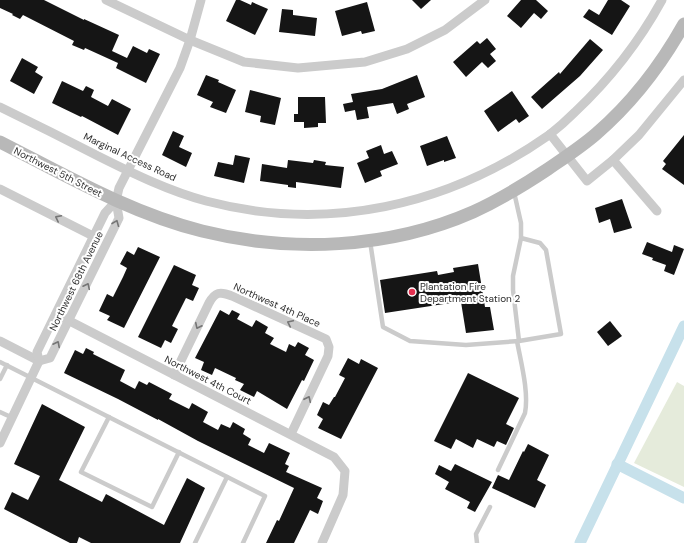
<svg xmlns="http://www.w3.org/2000/svg" width="684" height="543" font-family="'DM Sans',sans-serif">
  <rect width="100%" height="100%" fill="#fff"/>
  <path fill="#e5ebdb" d="M677 382 684 386V487L634 463Z"/>
  <g fill="none" stroke-linecap="round" stroke-linejoin="round">
    <g stroke="#c7e1eb" stroke-width="11">
      <path d="M617 464 684 498"/>
      <path d="M580 543 684 326"/>
    </g>
  </g>
  <g fill="#151515">
    <path d="M0 0H44L84 20V19L119 35 112 51 127 58 133 46 147 53 149 49 160 54 146 83 116 68 118 63 85 48 84 50 72 45 74 41 23 15 20 19 12 15 13 14 0 8Z"/>
    <path d="M236 0H240L251 5 252 2 268 9 255 35 226 21Z"/>
    <path d="M412 0H431L421 9Z"/>
    <path d="M521 0H536L548 11 541 19 534 13 521 28 507 16Z"/>
    <path d="M608 0H621L630 6 612 35 583 17 589 9 599 15Z"/>
    <path d="M367 2 375 31 362 34 361 31 342 36 335 11Z"/>
    <path d="M282 9 293 10V15L317 18 315 36 279 32Z"/>
    <path d="M487 38 496 49 490 54 496 61 488 68 482 62 466 77 453 62 477 41 480 44Z"/>
    <path d="M590 39 603 50 580 76 542 109 531 97 559 72 560 74Z"/>
    <path d="M22 58 38 67 35 72 43 77 34 94 10 81Z"/>
    <path d="M206 75 219 80 218 82 236 90 226 113 210 107 213 102 197 95Z"/>
    <path d="M417 75 425 97 407 104 409 109 397 114 393 103 367 107 369 118 357 120 355 110 345 112 343 104 353 102 351 94 382 89Z"/>
    <path d="M62 81 83 91 86 86 94 90 91 97 108 106 112 99 131 109 118 135 82 116 81 117 52 103Z"/>
    <path d="M250 90 281 98 275 125 260 122 261 116 245 112Z"/>
    <path d="M512 91 529 116 519 123 516 119 498 132 484 111Z"/>
    <path d="M298 97H325L326 123H318V127L304 128V122H294V114H298Z"/>
    <path d="M173 131 184 136 179 147 192 153 186 167 162 155Z"/>
    <path d="M684 135V185L662 169 666 164 663 161Z"/>
    <path d="M447 136 456 158 444 162V160L427 166 420 146Z"/>
    <path d="M381 145 384 154 392 151 398 164 380 171 382 176 365 183 357 163 369 158 366 151Z"/>
    <path d="M235 155 250 158 244 183 214 176 218 162 233 165Z"/>
    <path d="M288 160 313 163 314 160 326 162 325 165 344 167 341 188 296 182V188L288 187V185L260 181 262 164 287 168Z"/>
    <path d="M622 199 632 228 614 233 610 219 599 223 595 208Z"/>
    <path d="M647 242 672 252 674 245 684 249 674 275 664 271 666 265 652 260 653 258 642 254Z"/>
    <path d="M138 247 160 257 124 328 107 320 110 316 99 311 107 294 113 297 123 277 127 268 120 264 127 251 134 255Z"/>
    <path d="M478 264 485 307H490L494 330 466 333 461 302 444 304 385 313 380 280 437 271 438 275 454 272 453 268Z"/>
    <path d="M174 265 196 275 192 285 199 288 193 301 186 298 172 326 178 329 171 343 165 340 161 348 138 337Z"/>
    <path d="M220 310 229 315 232 310 240 314 237 319 252 327 256 320 268 327 265 333 274 338 270 344 286 352 289 344 295 347 298 342 309 348 305 355 314 360 304 381 302 380 287 409 257 391 254 397 240 390 244 384 235 380 236 378 215 368 212 375 201 370 204 362 195 358Z"/>
    <path d="M610 321 622 336 608 346 597 332Z"/>
    <path d="M86 348 94 352 93 354 125 370 120 381 135 389 139 381 147 385 149 382 172 394 169 399 189 409 192 403 208 412 203 422 218 430 221 424 230 428 233 422 245 429 243 434 251 439 248 445 264 453 269 443 290 453 285 464 289 466 286 472 322 488 317 498 323 501 318 514 310 510 294 543H266L277 520 279 521 294 488 198 441 158 419V420L118 399 64 373 75 350 83 354Z"/>
    <path d="M348 358 359 364 361 359 378 368 341 439 318 428 323 419 317 415 323 402 329 405 334 397H335L345 378 339 375Z"/>
    <path d="M468 373 519 398 506 424 514 428 506 445 497 441 494 447 477 439 473 448 456 439 451 449 434 441Z"/>
    <path d="M42 404 85 427 59 480 102 502 106 494 164 525 187 478 205 488 180 543H91L79 537 77 543H70L4 509 12 492 28 500 40 476 14 464Z"/>
    <path d="M528 444 549 455 537 480 546 485 535 508 492 488 498 475 509 480 523 451 524 452Z"/>
    <path d="M455 464 492 482 475 512 467 508 470 502 445 489 449 482 435 474 439 465 451 471Z"/>
  </g>
  <g fill="none" stroke-linecap="round" stroke-linejoin="round">
    <g stroke="#cbcbcb" stroke-width="4.5">
      <path d="M514 192 521 223V238L513 276V290L519 341 561 334 546 250 540 243 521 238"/>
      <path d="M370 241 383 327 410 341 466 345 519 341"/>
      <path d="M0 362 265 496 243 543"/>
      <path d="M0 379 7 365"/>
      <path d="M0 412 13 418"/>
      <path d="M109 417 81 472 152 507 179 452"/>
      <path d="M498 470 525 413C529 392 521 363 517 341"/>
      <path d="M195 543 227 477"/>
      <path d="M477 543 476 534 490 507"/>
    </g>
    <g stroke="#cbcbcb" stroke-width="9">
      <path d="M106 0 190 40 244 62 298 68 365 62 407 49 445 30 485 0"/>
      <path d="M0 107C33 123 67 140 100 157 134 174 169 191 206 201 327 233 448 206 549 135 558 128 567 120 575 112 610 79 639 42 662 0"/>
      <path d="M550 134 587 181 613 160 639 135 684 80"/>
      <path d="M613 160 657 211"/>
      <path d="M0 189 93 236"/>
      <path d="M56 314 334 457 345 471 343 495 322 543"/>
      <path d="M0 341 39 361"/>
      <path d="M39 361 50 358 119 218 116 201 119 188 180 68 190 40 201 0"/>
      <path d="M174 375 209 303C215 292 220 291 232 296L326 339 329 347 328 356 291 434"/>
      <path d="M0 443 39 361 37 352 105 213 116 201"/>
    </g>
    <path stroke="#b8b8b8" stroke-width="13" d="M0 142C65 175 130 213 202 231 290 253 389 249 473 212 499 200 524 185 548 169 564 158 581 147 596 134 632 103 661 65 684 24"/>
  </g>
  <defs><path id="oneway-chevron" d="M-2-3.5L2.5 0L-2 3.5" fill="none" stroke-width="1.6" stroke-linecap="round" stroke-linejoin="round"/></defs>
  <g stroke="#757575">
    <use href="#oneway-chevron" transform="translate(58 218) rotate(-153)"/>
    <use href="#oneway-chevron" transform="translate(116 223) rotate(-68)"/>
    <use href="#oneway-chevron" transform="translate(87 286) rotate(-64)"/>
    <use href="#oneway-chevron" transform="translate(290 323) rotate(-155)"/>
    <use href="#oneway-chevron" transform="translate(198 326) rotate(116)"/>
    <use href="#oneway-chevron" transform="translate(57 344) rotate(-63)"/>
    <use href="#oneway-chevron" transform="translate(308 399) rotate(-65)"/>
  </g>
  <circle fill="#e43050" stroke="#fff" stroke-width="1.5" cx="412" cy="292" r="4"/>
  <g text-anchor="middle" dominant-baseline="central" stroke-width="4" stroke-linejoin="round" paint-order="stroke">
    <g font-size="10" fill="#2e2e2e" stroke="#fff">
      <text transform="translate(130 157) rotate(25)">Marginal Access Road</text>
      <text transform="translate(58 172) rotate(27)">Northwest 5th Street</text>
      <text transform="translate(76 281) rotate(-64)">Northwest 68th Avenue</text>
      <text transform="translate(277 305) rotate(24)">Northwest 4th Place</text>
      <text transform="translate(208 380) rotate(27)">Northwest 4th Court</text>
    </g>
    <g font-size="10" fill="#2e2e2e" stroke="#fff" text-anchor="start">
      <text x="420" y="286">Plantation Fire<tspan x="420" dy="12">Department Station 2</tspan></text>
    </g>
  </g>
</svg>
